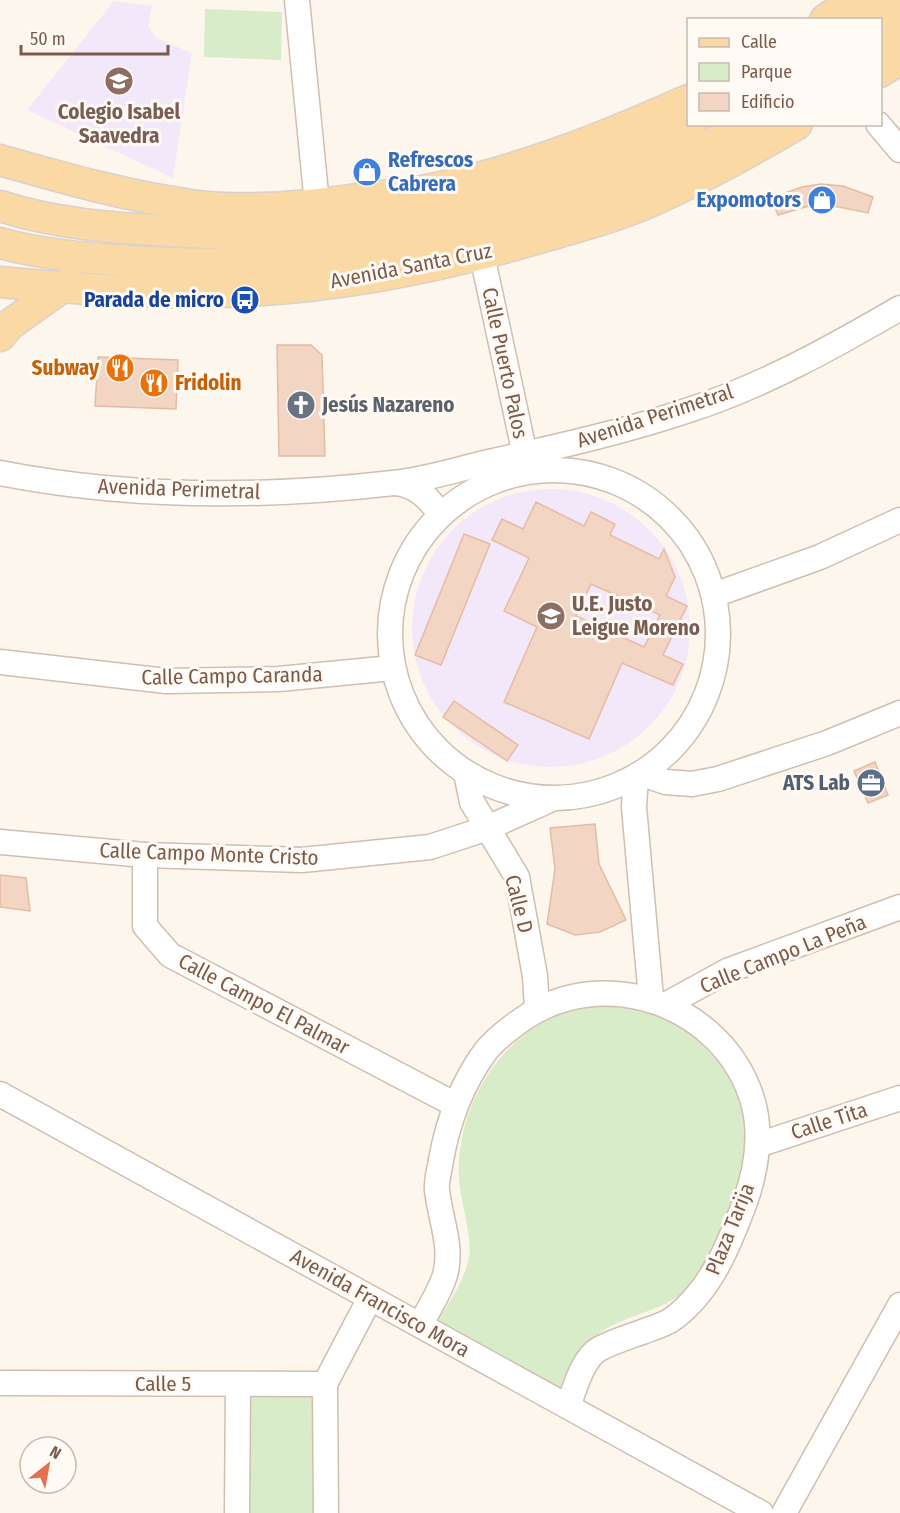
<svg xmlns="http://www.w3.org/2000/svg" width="900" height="1513" font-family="'Fira Sans Condensed',sans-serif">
  <rect width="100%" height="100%" fill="#fdf6ec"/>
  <g fill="#f3e8fa">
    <path d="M114 1 152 6 148 26 156 38 192 53 173 178 27 110Z"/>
    <circle cx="551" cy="628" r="139"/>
  </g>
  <g fill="#d8ecc9">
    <path d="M205 9 282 12 281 60 204 57Z"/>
    <path d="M594 1006C619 1007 647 1007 670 1016 681 1021 692 1035 701 1043 757 1098 754 1150 727 1218 719 1239 711 1262 697 1280 671 1314 615 1313 588 1343 581 1352 575 1383 571 1395L436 1322C449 1303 464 1281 469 1258 473 1242 461 1201 459 1181 455 1110 496 1039 563 1013 572 1009 584 1008 594 1006Z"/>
    <path d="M247 1392 318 1394V1513H245Z"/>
  </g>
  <g fill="#f3d5c3" stroke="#e6bba3" stroke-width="1.5" fill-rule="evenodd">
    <path d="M821 184 843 186 873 197 868 213 819 203 778 215 771 198 802 187Z"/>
    <path d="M277 345H311L322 355 325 456H279Z"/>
    <path d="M98 357 178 360 176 409 95 406Z"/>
    <path d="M536 502 584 526 591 512 615 524 610 535 659 559 664 549 675 577 666 596 687 606 663 655 683 664 673 685 622 663 589 739 504 702 537 627 504 611 529 558 492 540 502 519 523 529ZM591 584 660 615 644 647 576 616Z"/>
    <path d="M464 534 490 544 441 665 415 655Z"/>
    <path d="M454 701 518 745 507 761 443 717Z"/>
    <path d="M875 762 888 795 868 803 854 771Z"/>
    <path d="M595 824 599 864 626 920 600 932 575 935 547 924 555 869 550 828Z"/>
    <path d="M0 875 26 878 30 911 0 907Z"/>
  </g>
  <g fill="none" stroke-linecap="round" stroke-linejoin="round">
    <g stroke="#d1beb0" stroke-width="27">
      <g id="minor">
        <path d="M297 0 317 204"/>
        <path d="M878 124 900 150"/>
        <path d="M482 255 528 469"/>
        <circle cx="554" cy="634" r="164"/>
        <path d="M0 473C128 498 263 498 393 483 425 480 458 469 489 462 556 447 624 432 689 410 763 386 833 347 900 308"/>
        <path d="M395 483C416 485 428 497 440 514"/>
        <path d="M714 595 820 557 900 520"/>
        <path d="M0 662 166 681 279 679 392 668"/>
        <path d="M466 773 472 802 517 877 535 976 537 1009"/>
        <path d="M642 774 666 782 692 784 718 779 827 743 900 713"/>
        <path d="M636 777 634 807 651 998"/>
        <path d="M0 842 145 855 302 860 430 847 485 829 552 799"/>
        <path d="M145 855V926L170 955 454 1104"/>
        <path d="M667 1004 727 971 900 907"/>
        <path d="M0 1094 761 1513"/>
        <path d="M758 1145 900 1098"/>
        <path d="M420 1325C428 1310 440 1292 445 1275 453 1246 440 1219 437 1190 436 1180 440 1169 441 1160 448 1121 461 1085 485 1052 495 1039 510 1028 523 1019 605 962 725 1005 753 1102 762 1134 756 1171 745 1202 729 1245 711 1290 674 1318 665 1325 652 1328 642 1332 628 1337 612 1342 599 1349 582 1359 575 1389 568 1406"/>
        <path d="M0 1383 325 1384"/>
        <path d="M237 1513 238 1384"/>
        <path d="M326 1513 325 1384 370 1298"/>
        <path d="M784 1513 900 1305"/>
      </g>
    </g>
    <g stroke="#dad1cd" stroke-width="33">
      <g id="major">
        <path d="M825 20 853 0"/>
        <path d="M868 20 893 0"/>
        <path d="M880 42 900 27"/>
        <path d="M880 72 900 59"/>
        <path d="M0 160C63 178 126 196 191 205 244 212 297 207 350 200 376 196 404 195 431 189 521 171 605 137 688 100"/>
        <path d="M0 206C55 224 113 228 171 231 217 234 265 236 311 233 445 224 569 177 690 124"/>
        <path d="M0 243C49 257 115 261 166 263 327 269 491 242 639 177 677 161 713 142 750 124"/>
        <path d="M0 282C72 289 145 294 218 292 325 290 433 269 536 239 574 228 616 217 652 201 702 178 750 152 797 124"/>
        <path d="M0 336 9 325 68 283"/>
      </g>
    </g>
    <use href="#minor" stroke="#fff" stroke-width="24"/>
    <use href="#major" stroke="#fbd9a5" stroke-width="30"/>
  </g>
  <defs>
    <g id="school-disc" transform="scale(1.5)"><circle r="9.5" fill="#8d6e63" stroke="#fffaf3"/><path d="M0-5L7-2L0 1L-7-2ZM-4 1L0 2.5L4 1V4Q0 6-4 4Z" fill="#fff"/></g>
    <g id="shop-disc" transform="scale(1.5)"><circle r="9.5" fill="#3f7fe0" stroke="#fffaf3"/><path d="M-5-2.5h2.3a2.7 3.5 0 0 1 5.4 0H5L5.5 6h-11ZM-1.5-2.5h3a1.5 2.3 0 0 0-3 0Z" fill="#fff"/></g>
    <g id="bus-disc" transform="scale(1.5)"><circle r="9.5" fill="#1a4fb4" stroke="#fffaf3"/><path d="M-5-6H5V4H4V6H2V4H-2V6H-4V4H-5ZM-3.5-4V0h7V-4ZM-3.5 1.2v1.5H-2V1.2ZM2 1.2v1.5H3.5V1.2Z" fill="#fff"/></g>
    <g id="restaurant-disc" transform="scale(1.5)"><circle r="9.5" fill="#e8710a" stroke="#fffaf3"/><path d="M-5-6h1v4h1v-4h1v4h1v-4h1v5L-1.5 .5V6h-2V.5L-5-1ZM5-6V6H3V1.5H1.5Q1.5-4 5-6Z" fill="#fff"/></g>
    <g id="church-disc" transform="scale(1.5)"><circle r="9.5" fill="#6b7280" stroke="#fffaf3"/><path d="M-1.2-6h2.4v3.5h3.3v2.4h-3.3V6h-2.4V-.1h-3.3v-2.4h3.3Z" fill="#fff"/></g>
    <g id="office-disc" transform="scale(1.5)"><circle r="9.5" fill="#5c6f8a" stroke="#fffaf3"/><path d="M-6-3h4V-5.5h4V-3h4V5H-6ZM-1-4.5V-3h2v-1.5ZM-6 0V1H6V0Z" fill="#fff"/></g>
  </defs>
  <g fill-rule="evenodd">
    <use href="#school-disc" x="119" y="81"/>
    <use href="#shop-disc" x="367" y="172"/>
    <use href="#shop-disc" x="822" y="200"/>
    <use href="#bus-disc" x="245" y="300"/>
    <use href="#restaurant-disc" x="120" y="368"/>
    <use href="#restaurant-disc" x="154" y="383"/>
    <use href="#church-disc" x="301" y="405"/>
    <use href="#school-disc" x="551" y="616"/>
    <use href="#office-disc" x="871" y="783"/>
  </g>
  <g text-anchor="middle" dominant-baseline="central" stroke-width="6" stroke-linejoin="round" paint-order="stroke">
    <g font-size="21" font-weight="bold" fill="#785e54" stroke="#fffaf3">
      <text x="119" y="112">Colegio Isabel<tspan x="119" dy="24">Saavedra</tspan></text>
      <text x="572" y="604" text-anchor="start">U.E. Justo<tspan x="572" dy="24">Leigue Moreno</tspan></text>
    </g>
    <g font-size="21" font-weight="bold" fill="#366cbe" stroke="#fffaf3" text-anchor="start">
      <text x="388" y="160">Refrescos<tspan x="388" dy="24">Cabrera</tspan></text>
      <text x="801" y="200" text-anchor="end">Expomotors</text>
    </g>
    <g font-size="21" fill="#7a5c4d" stroke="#fffaf3">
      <text transform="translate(411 266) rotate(-11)">Avenida Santa Cruz</text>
      <text transform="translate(505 363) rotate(78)">Calle Puerto Palos</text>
      <text transform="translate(655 416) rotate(-18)">Avenida Perimetral</text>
      <text transform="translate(179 489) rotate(2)">Avenida Perimetral</text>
      <text transform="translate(232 676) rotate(-1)">Calle Campo Caranda</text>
      <text transform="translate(209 854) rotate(2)">Calle Campo Monte Cristo</text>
      <text transform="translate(519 904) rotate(76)">Calle D</text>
      <text transform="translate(783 954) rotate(-22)">Calle Campo La Peña</text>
      <text transform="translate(264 1004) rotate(28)">Calle Campo El Palmar</text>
      <text transform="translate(829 1121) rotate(-18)">Calle Tita</text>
      <text transform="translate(730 1229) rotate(-68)">Plaza Tarija</text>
      <text transform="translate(380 1303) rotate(29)">Avenida Francisco Mora</text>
      <text x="163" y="1384">Calle 5</text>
    </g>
    <g font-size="21" font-weight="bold" fill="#164399" stroke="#fffaf3" text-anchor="end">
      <text x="224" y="300">Parada de micro</text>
    </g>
    <g font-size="21" font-weight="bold" fill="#c56008" stroke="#fffaf3" text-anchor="end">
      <text x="99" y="368">Subway</text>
      <text x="175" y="383" text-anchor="start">Fridolin</text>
    </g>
    <g font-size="21" font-weight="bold" fill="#5b616d" stroke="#fffaf3" text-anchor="start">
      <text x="322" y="405">Jesús Nazareno</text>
    </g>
    <g font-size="21" font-weight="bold" fill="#4e5e75" stroke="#fffaf3" text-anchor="end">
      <text x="850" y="783">ATS Lab</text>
    </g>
  </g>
  <rect x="687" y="18" width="195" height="108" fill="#fffaf3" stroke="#cabbb1" stroke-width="1.5"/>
  <rect x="699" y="38" width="30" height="9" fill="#fbd9a5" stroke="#cabbb1" stroke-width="1.5"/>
  <text x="741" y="48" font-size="18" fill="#7a5c4d">Calle</text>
  <rect x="699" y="63" width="30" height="18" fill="#d8ecc9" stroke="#cabbb1" stroke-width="1.5"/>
  <text x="741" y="78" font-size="18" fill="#7a5c4d">Parque</text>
  <rect x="699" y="93" width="30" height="18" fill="#f3d5c3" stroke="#cabbb1" stroke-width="1.5"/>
  <text x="741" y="108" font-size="18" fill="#7a5c4d">Edificio</text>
  <g transform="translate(48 1465) rotate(31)"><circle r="28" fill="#fffaf3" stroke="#cabbb1" stroke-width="1.5"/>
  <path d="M0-4.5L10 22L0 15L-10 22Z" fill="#e76f51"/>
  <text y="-9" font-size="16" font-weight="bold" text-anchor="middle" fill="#7a5c4d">N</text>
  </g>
  <path d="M21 45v9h147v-9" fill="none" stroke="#7a5c4d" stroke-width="3"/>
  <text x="30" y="45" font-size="18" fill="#7a5c4d" stroke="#fffaf3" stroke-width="4.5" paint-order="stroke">50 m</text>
</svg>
